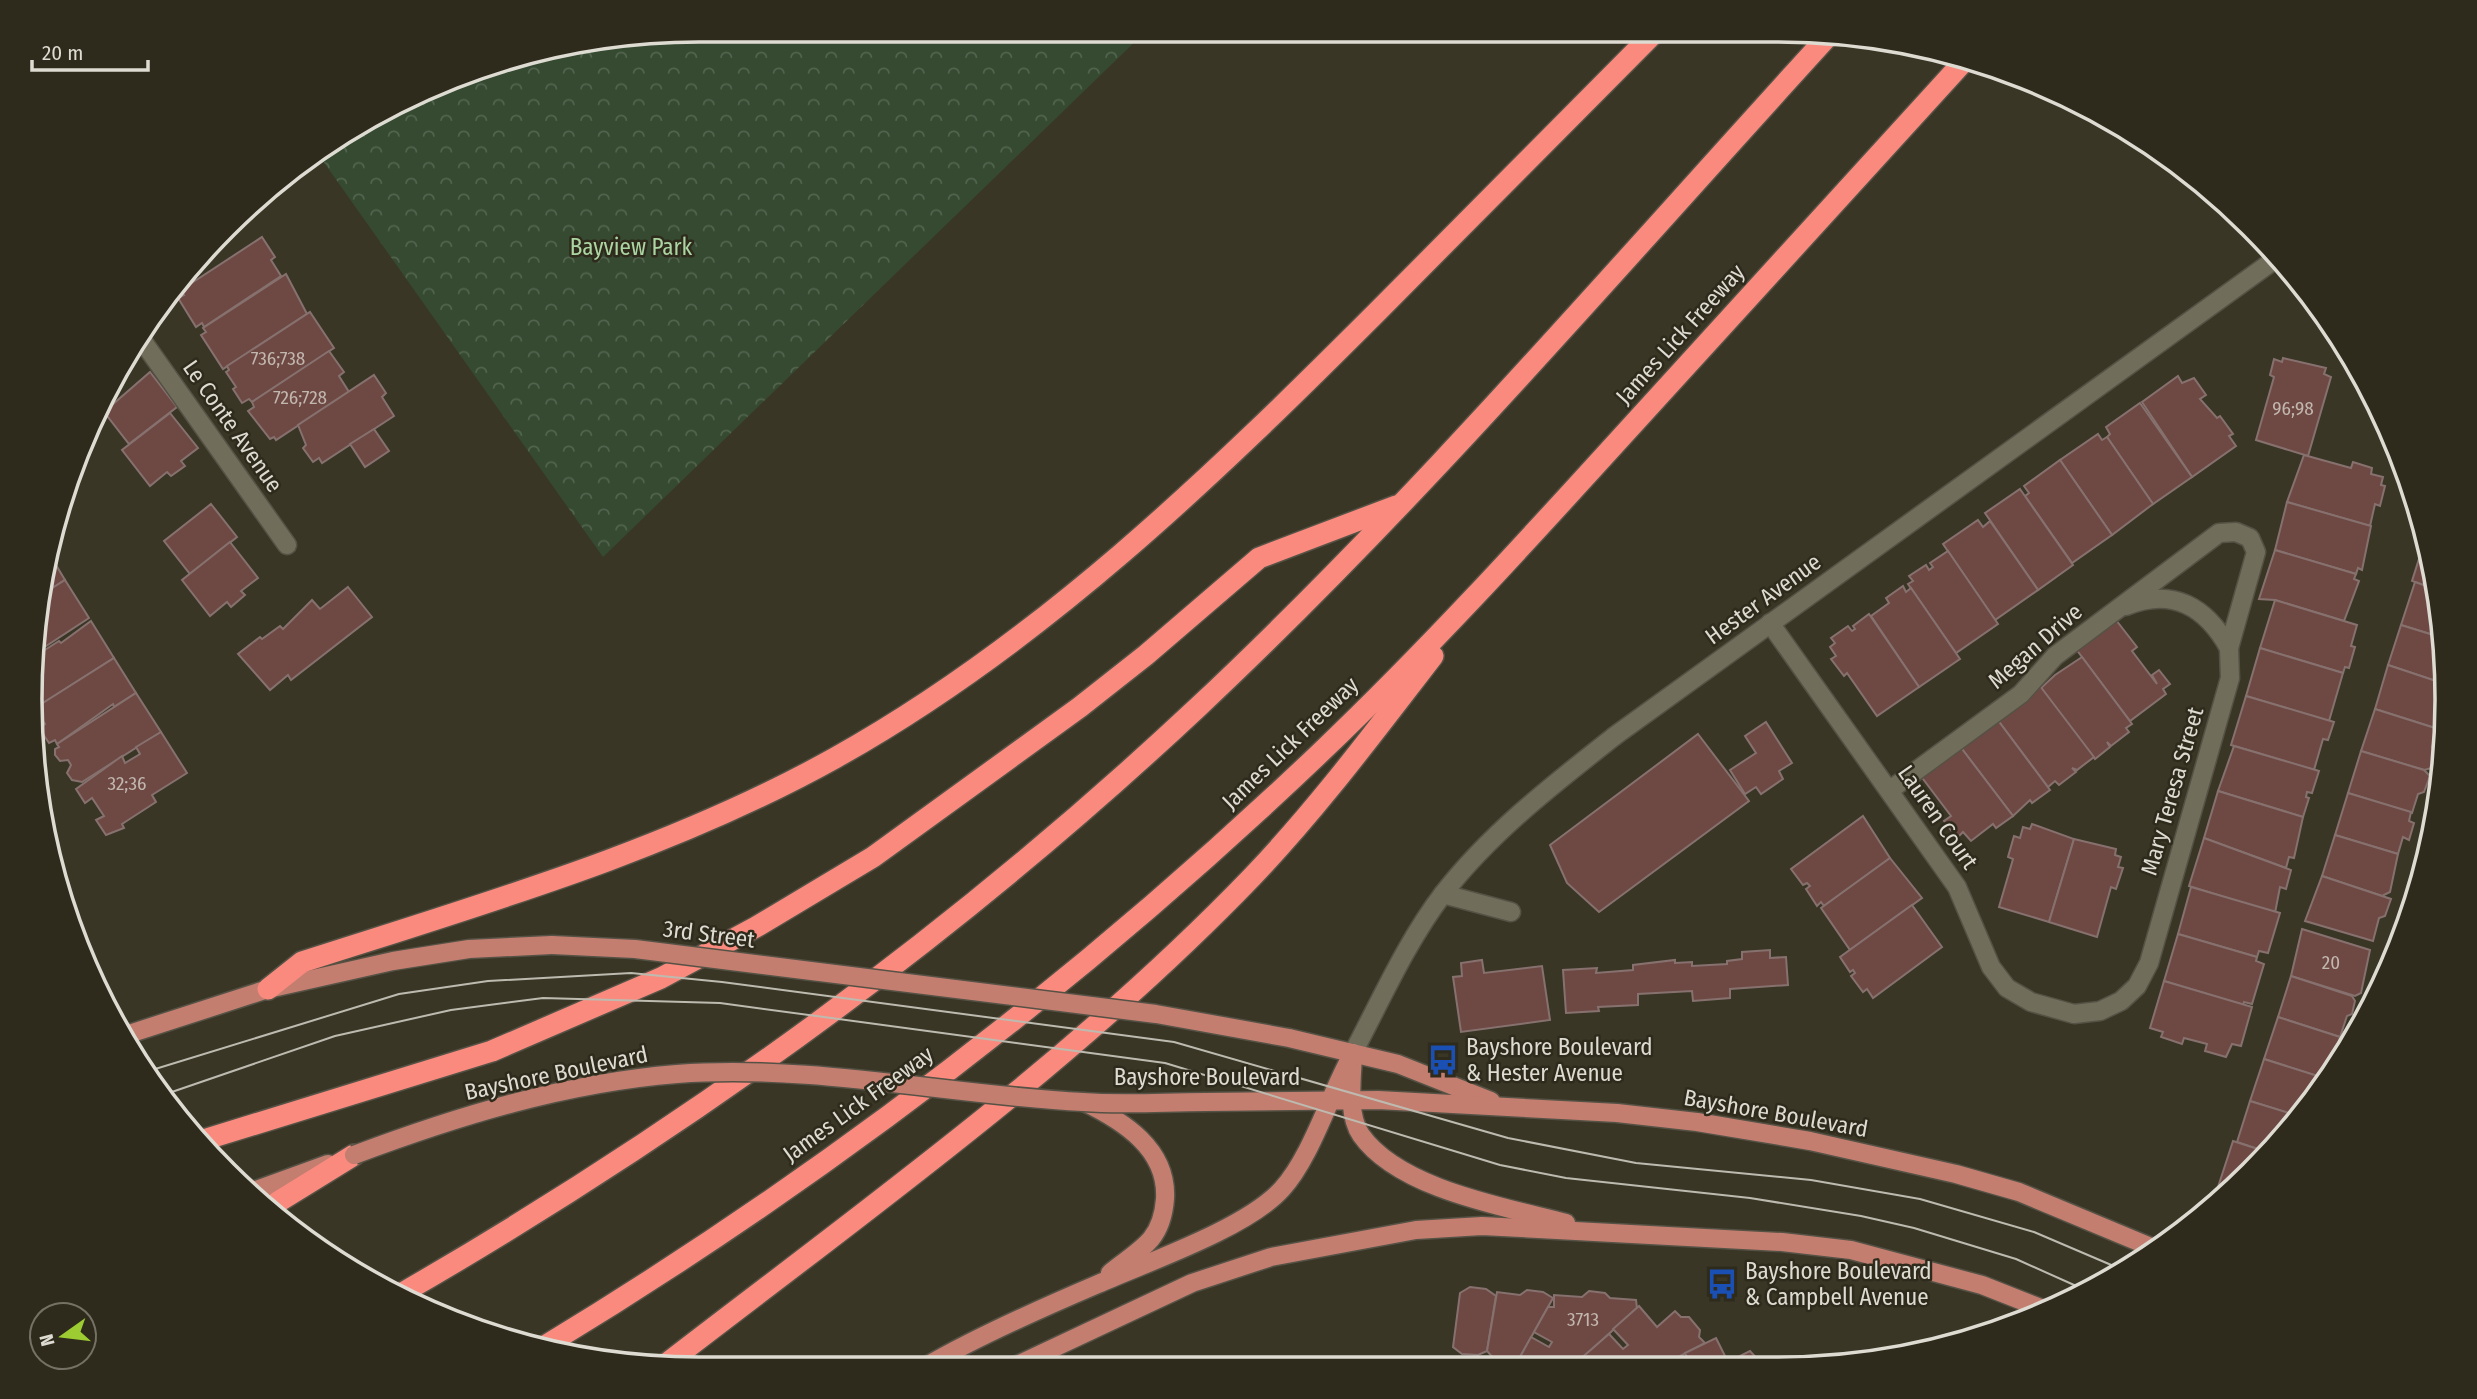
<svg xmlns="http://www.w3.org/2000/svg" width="2477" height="1399" font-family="'Fira Sans Condensed',sans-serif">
  <defs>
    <pattern id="park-crowns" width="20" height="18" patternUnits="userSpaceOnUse" patternTransform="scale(1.75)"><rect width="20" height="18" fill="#354a31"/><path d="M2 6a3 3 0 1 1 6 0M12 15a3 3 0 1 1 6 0" fill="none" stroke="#52644e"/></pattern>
  </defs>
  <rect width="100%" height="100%" fill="#393626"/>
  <path fill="url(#park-crowns)" d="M699 30H1147L603 557 318 154 485 65Z"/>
  <g fill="#6e4944" stroke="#86716e" stroke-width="2">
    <path d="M262 237 275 257 271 260 281 276 204 327 202 323 196 327 178 298 184 295 181 290Z"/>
    <path d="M286 274 307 314 223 369 201 335 206 332 203 328Z"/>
    <path d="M310 312 334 348 252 402 249 399 242 403 233 389 236 387 226 372 229 370 227 366Z"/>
    <path d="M329 351 344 372 339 376 349 392 276 440 274 437 270 439 248 411 254 407 252 402Z"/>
    <path d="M2347 352 2366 384 2361 386Z"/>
    <path d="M2283 358 2326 368 2324 374 2331 377 2308 456 2256 440 2274 377 2270 375 2274 359 2282 362Z"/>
    <path d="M150 372 177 407 129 444 104 412Z"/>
    <path d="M374 375 386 393 382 397 394 416 322 463 319 458 313 462 303 448 306 445 298 425Z"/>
    <path d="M2178 376 2182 383 2194 378 2206 395 2200 399 2217 418 2220 416 2233 434 2229 436 2236 446 2192 477 2142 402Z"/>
    <path d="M2366 384 2386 423 2378 427 2361 386Z"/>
    <path d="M2140 403 2192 477 2153 504 2107 437 2110 434 2106 427Z"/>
    <path d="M170 413 198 448 181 461 185 466 171 476 167 472 150 486 122 450Z"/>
    <path d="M2386 423 2402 467 2396 469 2378 427Z"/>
    <path d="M374 429 389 451 365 467 350 444Z"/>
    <path d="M2098 434 2102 440 2107 437 2153 504 2112 535 2060 460Z"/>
    <path d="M2304 455 2351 468 2353 462 2372 468 2371 474 2383 477 2381 485 2385 486 2380 506 2375 504 2370 526 2287 502Z"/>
    <path d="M2060 460 2112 535 2072 563 2025 496 2029 493 2024 486Z"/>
    <path d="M2402 467 2417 506 2413 507 2396 469Z"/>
    <path d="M2020 489 2073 565 2038 590 1985 513Z"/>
    <path d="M2287 502 2371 526 2362 570 2358 568 2356 574 2275 550Z"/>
    <path d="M211 504 237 537 190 574 164 541Z"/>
    <path d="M2417 506 2425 527 2427 540 2411 508Z"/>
    <path d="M1978 520 1983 527 1990 521 2038 590 1995 620 1943 544Z"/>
    <path d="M2425 540H2427L2435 589 2412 581Z"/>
    <path d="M230 542 258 578 241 591 245 595 231 607 227 602 210 616 182 580Z"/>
    <path d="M2275 550 2356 574 2354 579 2359 581 2344 621 2275 600 2259 599Z"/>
    <path d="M1948 551 1998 624 1956 653 1908 584 1913 581 1909 576 1926 565 1929 570 1933 567 1930 563Z"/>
    <path d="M50 555 65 580 46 592Z"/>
    <path d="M65 580 89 618 40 650 46 592Z"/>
    <path d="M2415 582 2435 589 2443 638 2401 625Z"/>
    <path d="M1903 586 1906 592 1911 588 1960 659 1919 687 1871 616 1889 603 1886 598Z"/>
    <path d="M348 587 372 617 291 680 288 675 270 690 238 654 260 637 262 639 280 626 283 629 312 600 320 609Z"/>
    <path d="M2275 600 2357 625 2351 646 2355 647 2349 668 2345 667 2343 673 2260 648Z"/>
    <path d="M1869 614 1919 687 1877 716 1847 673 1844 676 1831 659 1836 656 1830 647 1835 643 1831 638 1848 626 1852 631 1855 629 1853 626Z"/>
    <path d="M2116 620 2137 647 2132 651 2157 684 2152 675 2159 670 2170 684 2163 689 2166 694 2130 721 2076 649Z"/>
    <path d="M91 621 114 658 35 708 40 653 59 641 61 643Z"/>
    <path d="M2401 625 2443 638 2445 684 2388 665Z"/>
    <path d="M2260 648 2343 673 2329 721 2246 696Z"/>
    <path d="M2082 657 2132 724 2126 728 2129 732 2111 746 2107 742 2110 747 2095 759 2041 688 2055 675Z"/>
    <path d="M114 658 136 693 114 707 113 704 57 744 55 740 49 743 39 728 45 724 35 708Z"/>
    <path d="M2388 665 2445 684 2444 720H2441L2438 729 2375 709Z"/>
    <path d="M2040 686 2094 757 2077 770 2072 768 2076 772 2059 785 2055 781 2048 787 1997 719Z"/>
    <path d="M136 693 161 732 82 782 72 780 67 773 71 765 68 760 60 761 55 755V749L59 747 57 744Z"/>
    <path d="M2246 696 2334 722 2328 740 2323 739 2314 770 2231 745Z"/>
    <path d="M2375 709 2438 729 2432 747 2437 752 2432 768 2424 770 2361 751Z"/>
    <path d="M1997 719 2050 790 2032 803 2030 800 2013 816 1959 745Z"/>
    <path d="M1766 722 1792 763 1779 771 1783 779 1761 794 1756 787 1745 794 1730 770 1756 753 1745 736Z"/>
    <path d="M161 732 187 773 152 795 156 802 122 824 124 828 106 835 96 820 104 816 92 798 85 803 76 789 122 756 125 763 140 754 136 747Z"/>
    <path d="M1698 734 1749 801 1599 912 1567 883 1550 845Z"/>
    <path d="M1959 745 2013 816 1996 828 1993 824 1971 841 1963 832 1957 838 1944 821 1951 816 1920 775Z"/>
    <path d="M2234 746 2319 771 2312 793 2307 792 2306 797 2309 798 2303 817 2218 791Z"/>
    <path d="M2361 751 2424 770 2430 776 2424 792 2418 794 2412 813 2348 793Z"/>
    <path d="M2218 791 2303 817 2294 858 2289 857 2286 868 2204 838Z"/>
    <path d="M2348 793 2411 812 2409 821 2414 823 2409 840 2403 837 2398 854 2335 835Z"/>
    <path d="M1863 816 1890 858 1824 906 1821 902 1817 906 1806 889 1810 886 1807 883 1803 885 1791 869Z"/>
    <path d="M2032 824 2074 839 2049 922 1999 907 2013 859 2008 857 2014 836 2020 838 2023 827 2030 829Z"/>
    <path d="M2335 835 2398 854 2390 892 2382 896 2322 876Z"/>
    <path d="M2204 838 2291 870 2286 889 2280 887 2275 913 2189 886Z"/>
    <path d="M2074 839 2116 849 2115 855 2121 857 2118 867 2123 868 2116 889 2111 887 2097 937 2049 922Z"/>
    <path d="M1890 858 1922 898 1850 950 1821 908Z"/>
    <path d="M2322 876 2391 899 2385 916 2379 918 2373 941 2305 921Z"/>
    <path d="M2191 887 2280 913 2268 953 2259 951 2257 957 2178 934Z"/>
    <path d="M1912 905 1942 947 1873 998 1867 989 1863 992 1851 976 1855 973 1853 970 1850 972 1840 957Z"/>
    <path d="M2302 929 2370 950 2361 993 2355 996 2291 976Z"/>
    <path d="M2178 934 2257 957 2256 961 2264 964 2252 1004 2244 1002 2243 1005 2164 981Z"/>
    <path d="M1770 950V958L1786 957 1788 985 1730 989V998L1693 1001 1692 991 1638 994V1005L1598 1007 1599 1011 1566 1013 1563 970 1597 968 1596 973 1633 970V965L1675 960V963L1692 962V966L1727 964V961L1742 959V952Z"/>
    <path d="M1482 960 1484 973 1542 966 1550 1020 1461 1032 1453 977 1462 976 1461 963Z"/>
    <path d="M2291 976 2352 996 2355 1001 2352 1014 2347 1016 2340 1037 2278 1017Z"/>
    <path d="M2164 981 2252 1007 2241 1046 2232 1044 2226 1057 2205 1051 2207 1044 2184 1038 2182 1044 2161 1037 2163 1032 2150 1028Z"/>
    <path d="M2278 1017 2340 1037 2336 1052 2340 1053 2338 1059 2324 1078 2264 1059Z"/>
    <path d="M2264 1059 2324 1078 2295 1115 2250 1101Z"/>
    <path d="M2250 1101 2295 1115 2267 1152 2237 1142Z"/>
    <path d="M2233 1141 2267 1152 2251 1173 2230 1190 2218 1187Z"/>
    <path d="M1470 1287 1486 1289 1496 1296 1487 1351 1478 1355 1462 1354 1453 1347 1460 1293Z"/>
    <path d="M1527 1290 1543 1292 1553 1298 1520 1357 1510 1361 1495 1360 1487 1351 1497 1292 1520 1295Z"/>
    <path d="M1589 1291 1605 1293 1610 1298 1636 1300 1637 1308 1575 1365H1525L1520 1357 1531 1337 1549 1347 1552 1342 1534 1332 1548 1307H1554V1295L1582 1297Z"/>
    <path d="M1639 1306 1657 1327 1675 1311 1681 1317H1689L1700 1330 1699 1337 1705 1343 1665 1364 1580 1365 1578 1361 1609 1334 1623 1349 1628 1345 1613 1329Z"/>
    <path d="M1716 1338 1728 1362 1750 1351 1762 1364H1690L1685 1353Z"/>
  </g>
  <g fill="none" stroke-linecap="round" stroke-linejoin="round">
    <g stroke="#555245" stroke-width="21">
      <g id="minor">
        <path d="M139 336 287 545"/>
        <path d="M2126 606C2173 587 2206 607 2229 648"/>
        <path d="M1770 623 1957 887 1991 967 2007 988 2031 1002 2074 1014 2100 1011 2121 1001 2137 986 2149 963 2230 678 2229 648 2256 552 2250 538 2236 532 2219 533 2055 656 2021 694 1890 790"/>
        <path d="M1443 894 1511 912"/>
        <path d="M1353 1053C1381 1000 1407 941 1443 894 1491 832 1555 783 1616 735L2277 258"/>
      </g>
    </g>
    <g stroke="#555245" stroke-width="21">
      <g id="major">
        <path d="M129 1034 268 989 393 961 469 949 552 945"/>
        <path d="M1289 1038 1398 1064 1491 1101"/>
        <path d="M1353 1056C1352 1079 1347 1115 1361 1135 1399 1189 1505 1207 1566 1223"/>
        <path d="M1084 1102C1123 1121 1168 1149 1165 1199 1164 1212 1160 1228 1151 1239 1140 1252 1123 1262 1110 1273"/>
        <path d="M1205 1102 1378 1100 1617 1113 1697 1122 1810 1141 1956 1174 2019 1192 2158 1250"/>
        <path d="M256 1190 328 1164"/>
        <path d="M925 1367C976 1337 1044 1307 1098 1284 1148 1262 1247 1228 1282 1189 1312 1156 1330 1093 1353 1053"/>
        <path d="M1013 1367 1192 1283 1271 1257 1416 1230 1482 1226 1782 1242 1851 1250 1982 1285 2043 1309"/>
      </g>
    </g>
    <g stroke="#555245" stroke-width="24">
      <g id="highway">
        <path d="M268 989 302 962C482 904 668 851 835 758 1041 643 1212 477 1378 311 1471 218 1563 124 1656 31"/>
        <path d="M197 1142 492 1051 661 978 756 927 873 857 1080 707 1146 655 1259 558 1396 506"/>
        <path d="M273 1205 354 1155"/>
        <path d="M399 1295C685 1130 956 934 1197 708 1422 497 1623 260 1831 33"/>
        <path d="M545 1346C824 1177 1084 978 1320 753 1427 651 1527 541 1627 431 1740 307 1853 183 1966 59"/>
        <path d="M661 1368C863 1212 1074 1062 1252 877 1318 808 1375 731 1433 656"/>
      </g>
    </g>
    <use href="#minor" stroke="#716d5b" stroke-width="18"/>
    <use href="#major" stroke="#c37e70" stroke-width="18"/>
    <use href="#highway" stroke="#fa8a7e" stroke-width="21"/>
    <g stroke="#bdbbb0" stroke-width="2">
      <path d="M152 1070 399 994 488 981 631 973 722 982 1174 1042 1508 1138 1636 1163 1811 1180 1920 1199 2034 1232 2123 1270"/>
      <path d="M166 1094 335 1036 451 1010 543 998 720 1003 1165 1063 1500 1165 1566 1178 1750 1198 1861 1216 1914 1228 2016 1259 2083 1289"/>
    </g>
    <g stroke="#555245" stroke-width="21" stroke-linecap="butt">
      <g id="major-bridge">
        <path d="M552 945 635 949 1156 1014 1289 1038"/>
        <path d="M354 1155C458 1116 565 1083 677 1074 814 1064 948 1095 1083 1102 1124 1105 1165 1102 1205 1102"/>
      </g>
    </g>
    <use href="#major-bridge" stroke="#c37e70" stroke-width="18"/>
  </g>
  <defs>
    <g id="bus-bare" transform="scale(2.415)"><path d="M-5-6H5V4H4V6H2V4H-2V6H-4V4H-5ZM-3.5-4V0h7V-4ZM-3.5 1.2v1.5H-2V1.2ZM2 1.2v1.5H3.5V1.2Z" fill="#1a4fb4" stroke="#2f2b1c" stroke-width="2.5" paint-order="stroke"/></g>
  </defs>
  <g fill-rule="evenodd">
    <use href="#bus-bare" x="1443" y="1060"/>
    <use href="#bus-bare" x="1722" y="1284"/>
  </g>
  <g text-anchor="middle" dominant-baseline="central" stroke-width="5" stroke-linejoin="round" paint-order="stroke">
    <g font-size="19" fill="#c2b7ae">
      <text x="278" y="358">736;738</text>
      <text x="300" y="397">726;728</text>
      <text x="2293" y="408">96;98</text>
      <text x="127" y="783">32;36</text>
      <text x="2331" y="962">20</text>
      <text x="1583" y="1319">3713</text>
    </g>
    <g font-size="23" fill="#abd5a2" stroke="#2f2b1c">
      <text x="631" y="247">Bayview Park</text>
    </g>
    <g font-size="23" fill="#dedcd2" stroke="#2f2b1c">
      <text transform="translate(1680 334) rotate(-48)">James Lick Freeway</text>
      <text transform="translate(233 426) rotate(55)">Le Conte Avenue</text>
      <text transform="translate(1763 599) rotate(-36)">Hester Avenue</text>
      <text transform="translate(2035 646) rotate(-41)">Megan Drive</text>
      <text transform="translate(1290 743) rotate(-44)">James Lick Freeway</text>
      <text transform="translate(2172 791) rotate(-74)">Mary Teresa Street</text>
      <text transform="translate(1938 817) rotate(55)">Lauren Court</text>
      <text transform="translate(709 934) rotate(7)">3rd Street</text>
      <text transform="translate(556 1073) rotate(-12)">Bayshore Boulevard</text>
      <text x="1207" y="1077">Bayshore Boulevard</text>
      <text transform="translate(858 1104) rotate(-36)">James Lick Freeway</text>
      <text transform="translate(1776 1113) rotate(10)">Bayshore Boulevard</text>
    </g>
    <g font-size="23" fill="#dedcd2" stroke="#2f2b1c" text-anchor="start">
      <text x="1466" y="1047">Bayshore Boulevard<tspan x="1466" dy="26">&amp; Hester Avenue</tspan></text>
      <text x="1745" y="1271">Bayshore Boulevard<tspan x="1745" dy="26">&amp; Campbell Avenue</tspan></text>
    </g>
  </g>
  <path d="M0 0H2477V1399H0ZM699 42H1778A657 657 0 0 1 2435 699V700A657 657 0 0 1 1778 1357H699A657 657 0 0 1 42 700V699A657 657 0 0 1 699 42Z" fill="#2f2b1c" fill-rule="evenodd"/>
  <path fill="none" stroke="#dedcd2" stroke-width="3.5" d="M699 42H1778A657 657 0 0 1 2435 699V700A657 657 0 0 1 1778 1357H699A657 657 0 0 1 42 700V699A657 657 0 0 1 699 42Z"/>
  <g transform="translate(63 1336) rotate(256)"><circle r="33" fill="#2f2b1c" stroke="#757265" stroke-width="2"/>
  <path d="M0-5L12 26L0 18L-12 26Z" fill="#9ccb32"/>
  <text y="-10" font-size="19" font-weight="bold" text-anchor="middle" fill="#dedcd2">N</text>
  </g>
  <path d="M32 60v10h116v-10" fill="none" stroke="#dedcd2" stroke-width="3.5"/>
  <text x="42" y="60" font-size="21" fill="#dedcd2" stroke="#2f2b1c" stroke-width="5" paint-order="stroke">20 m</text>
</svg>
